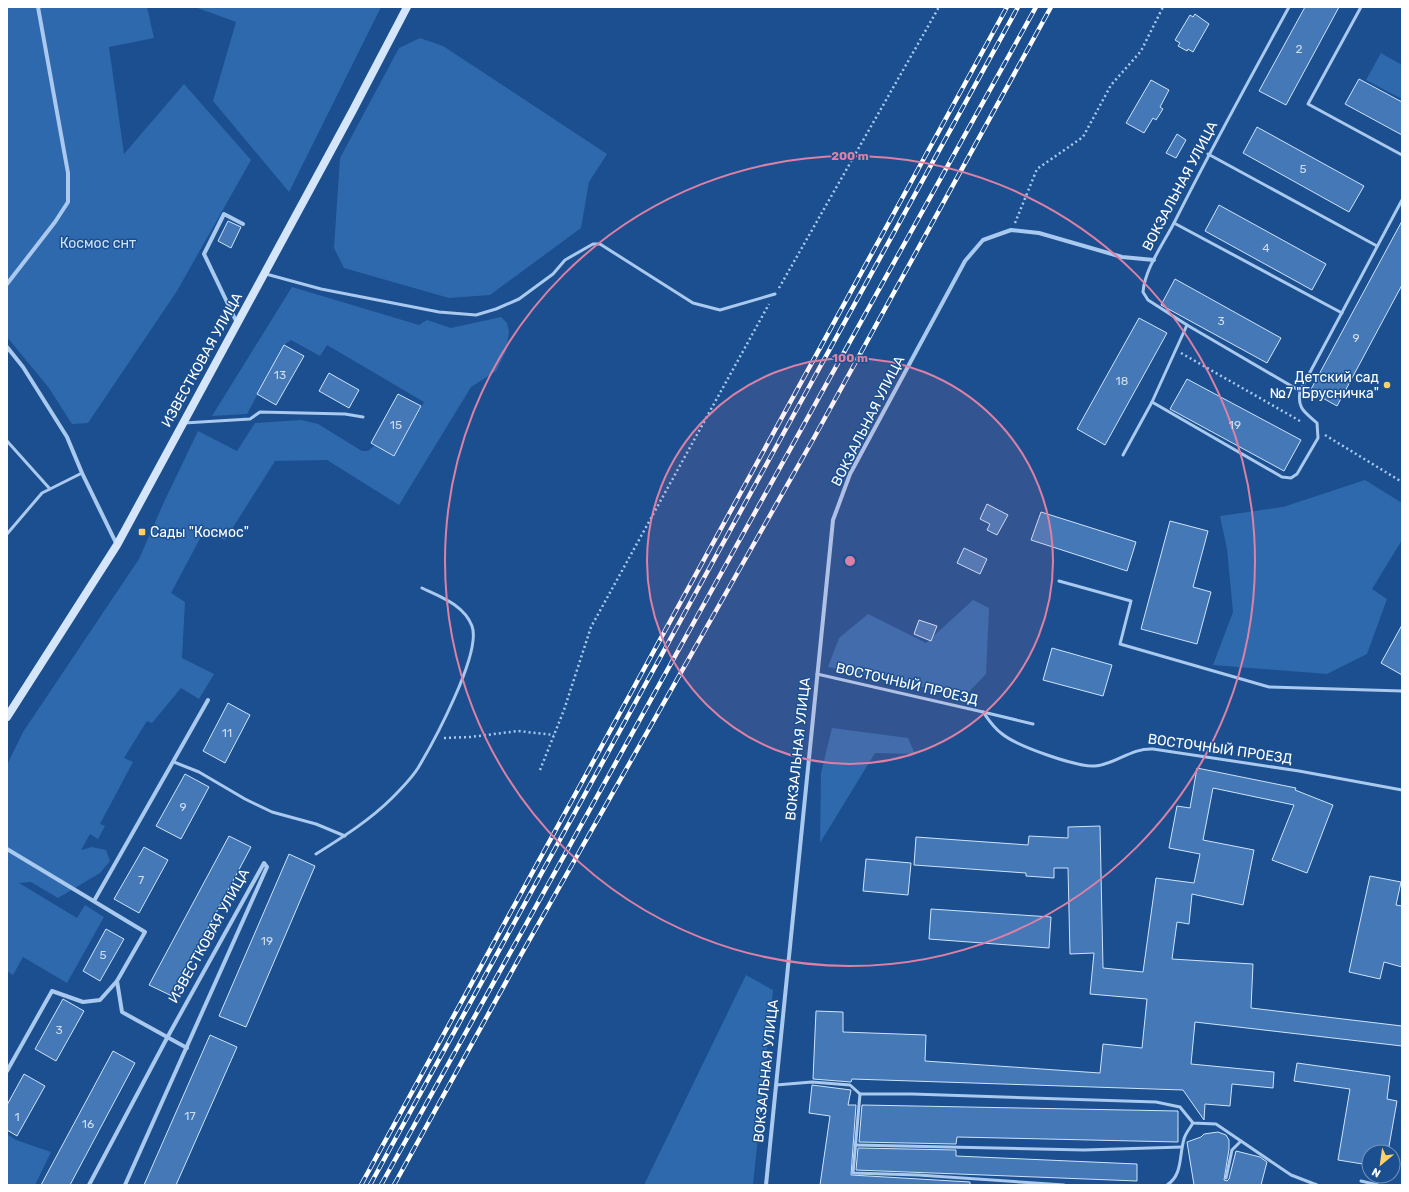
<svg xmlns="http://www.w3.org/2000/svg" width="1409" height="1192" font-family="Rubik,sans-serif">
  <rect width="100%" height="100%" fill="#1b4f8f"/>
  <g fill="#2e69ad">
    <path d="M7 7H147L154 38 109 47 124 154 184 84 251 160 177 291 88 423 72 424 49 388 7 337Z"/>
    <path d="M195 7H381L289 192 213 101 236 22Z"/>
    <path d="M420 38 443 46 607 154 589 182 581 228 490 295 449 298 344 268 334 248 340 158 399 48Z"/>
    <path d="M1381 53 1402 65V99L1366 80Z"/>
    <path d="M292 287 419 325 427 320 451 328 501 317 507 323 509 332 506 351 496 371 471 387 399 505 327 460 275 461 225 540 204 531 171 593 185 602 182 658 214 674 199 699 181 688 152 723 147 721 124 758 133 762 100 824 105 826 98 839 90 834 81 850 92 847 106 850 110 861 100 873 58 898 31 882 19 883 77 918 85 905 104 917 67 983 23 957 13 975 7 971V765L23 732 139 559 164 502 198 431 237 451 255 423 301 420 318 424 362 451H368L375 445 394 456 424 402 327 345 320 356 291 340 284 345 247 414 212 416Z"/>
    <path d="M1365 480 1402 503V540L1372 589 1387 599 1367 654 1327 674 1213 665 1233 612 1227 549 1220 516 1283 507Z"/>
    <path d="M973 600 989 608 986 674 965 696 828 667 839 638 868 614 926 643Z"/>
    <path d="M832 728 908 738 915 754 875 753 820 843 821 773Z"/>
    <path d="M746 975 773 990 753 1185H644Z"/>
    <path d="M7 1134 16 1140 51 1152 35 1185H7Z"/>
  </g>
  <g fill="#4478b7" stroke="#cfe3fa">
    <path d="M1305 7H1339L1286 105 1259 91Z"/>
    <path d="M1195 14 1209 24 1193 52 1188 49 1187 51 1178 46 1180 43 1175 40 1190 15 1193 17Z"/>
    <path d="M1359 79 1402 102V135L1345 104Z"/>
    <path d="M1151 80 1169 90 1160 107 1163 109 1156 120 1153 118 1144 133 1126 123Z"/>
    <path d="M1257 127 1364 186 1349 212 1243 153Z"/>
    <path d="M1177 134 1186 140 1176 158 1166 153Z"/>
    <path d="M1219 205 1326 264 1312 290 1205 231Z"/>
    <path d="M228 221 241 227 231 248 218 241Z"/>
    <path d="M1402 221V285L1337 406 1310 391Z"/>
    <path d="M1175 279 1281 338 1267 363 1161 305Z"/>
    <path d="M1139 318 1167 333 1105 445 1077 429Z"/>
    <path d="M284 345 304 356 276 405 257 394Z"/>
    <path d="M329 373 359 390 349 408 319 391Z"/>
    <path d="M1187 379 1301 440 1284 471 1170 409Z"/>
    <path d="M398 394 421 406 394 456 371 443Z"/>
    <path d="M987 504 1008 515 997 535 987 530 990 524 980 519Z"/>
    <path d="M1041 512 1136 542 1127 571 1031 540Z"/>
    <path d="M1170 521 1208 531 1193 587 1211 592 1197 644 1141 629Z"/>
    <path d="M964 548 987 559 980 574 957 563Z"/>
    <path d="M919 620 937 626 931 641 914 634Z"/>
    <path d="M1402 625V675L1381 663Z"/>
    <path d="M1052 648 1112 665 1103 696 1043 680Z"/>
    <path d="M228 703 250 715 225 763 203 751Z"/>
    <path d="M1197 768 1296 788 1295 790 1333 805 1307 873 1272 860 1294 805 1213 788 1203 840 1254 850 1243 905 1192 894 1189 924 1177 922 1172 959 1253 964 1251 1008 1402 1026V1046L1195 1022 1191 1064 1274 1072 1273 1088 1232 1084 1230 1106 1205 1104 1204 1120 1183 1090 852 1079 851 1082 813 1079 816 1011 843 1012V1032L926 1035 925 1061 1100 1073 1103 1044 1142 1048 1147 999 1090 994 1094 953 1070 954 1068 868H1054V878L1026 876V873L914 865 916 837 1028 845 1029 836 1068 838V827L1100 826 1103 968 1143 972 1156 878 1194 883 1200 854 1169 848 1177 806 1190 808Z"/>
    <path d="M185 774 209 787 181 839 156 826Z"/>
    <path d="M229 836 251 847 172 996 149 985Z"/>
    <path d="M144 847 168 860 139 913 114 899Z"/>
    <path d="M289 854 315 866 246 1027 219 1016Z"/>
    <path d="M866 859 911 863 908 895 863 891Z"/>
    <path d="M1370 876 1401 882 1396 905 1402 906V967L1384 962 1380 979 1349 972Z"/>
    <path d="M931 909 1051 917 1049 948 929 939Z"/>
    <path d="M106 929 124 939 100 981 83 971Z"/>
    <path d="M63 999 84 1011 56 1061 35 1049Z"/>
    <path d="M210 1035 237 1047 176 1185H144Z"/>
    <path d="M113 1051 135 1063 70 1185H41Z"/>
    <path d="M1297 1063 1390 1076 1387 1099 1397 1101 1388 1152H1369V1165L1338 1160 1350 1089 1294 1081Z"/>
    <path d="M24 1074 45 1086 17 1136 7 1130V1105Z"/>
    <path d="M812 1085 851 1090 848 1105H856L851 1175 970 1182V1185H820L830 1116 809 1113Z"/>
    <path d="M862 1105 1178 1111V1142L957 1137 956 1144 859 1142Z"/>
    <path d="M1218 1132 1226 1135 1229 1140V1149L1224 1180 1227 1181 1229 1179 1236 1151 1260 1157 1267 1162 1261 1185H1194L1187 1142 1201 1137 1204 1134Z"/>
    <path d="M858 1148 956 1150V1156L1137 1164V1181L856 1170Z"/>
  </g>
  <g fill="none" stroke-linecap="round" stroke-linejoin="round">
    <g stroke="#a9c9ee" stroke-width="2.5" stroke-dasharray="2 3" stroke-linecap="butt">
      <path d="M1015 223 1037 169 1083 137 1111 85 1141 51 1163 7"/>
      <path d="M779 288 939 7"/>
      <path d="M1181 353 1300 421"/>
      <path d="M1325 435 1402 482"/>
      <path d="M444 738 470 737 518 731 554 735"/>
      <path d="M540 770 564 710 591 627 769 304"/>
    </g>
    <g stroke="#a9c9ee" stroke-width="3">
      <path d="M1289 7C1250 78 1211 149 1175 221 1164 243 1145 268 1143 292L1148 300 1187 325 1300 391 1402 200"/>
      <path d="M1361 7 1308 104 1402 155"/>
      <path d="M1208 154 1377 246"/>
      <path d="M1174 223 1342 313"/>
      <path d="M266 274 321 289 439 312 476 315 496 309 519 299 553 274 565 260 593 244H600L693 303 720 310 775 294"/>
      <path d="M1187 325 1152 402 1282 477 1291 478 1297 474 1318 438 1317 423C1305 412 1297 409 1300 391"/>
      <path d="M184 423 250 419 260 412 345 414 363 417"/>
      <path d="M7 441 50 489"/>
      <path d="M1123 455 1152 402"/>
      <path d="M7 534 42 493 82 473"/>
      <path d="M1059 581 1131 601 1120 644 1269 687 1402 691"/>
      <path d="M817 674 983 712C988 719 994 728 1001 733 1016 746 1076 767 1095 766 1117 764 1130 748 1153 749L1299 771 1402 790"/>
      <path d="M983 712 1033 724"/>
      <path d="M174 762 199 772 245 799 272 812 316 824 345 836"/>
      <path d="M316 854C343 837 370 820 392 798 401 789 411 779 418 768 433 743 482 653 472 626 464 605 441 597 422 588"/>
      <path d="M776 1085 812 1082 850 1085 860 1094"/>
      <path d="M855 1145 1084 1150 1182 1147"/>
      <path d="M1226 1178 1232 1150 1241 1141"/>
      <path d="M1361 1181 1378 1185"/>
      <path d="M1064 1185 918 1175 853 1173 860 1094H912L1156 1102 1180 1107 1193 1123 1216 1124 1291 1175 1317 1185"/>
      <path d="M1167 1185C1183 1175 1179 1155 1184 1139 1185 1134 1190 1128 1193 1123"/>
    </g>
    <g stroke="#a9c9ee" stroke-width="4">
      <path d="M7 284 55 222 68 202V173L38 7"/>
      <path d="M237 323 204 254 224 214 243 224"/>
      <path d="M7 347 23 367 67 437 82 473 117 545"/>
      <path d="M7 849 145 932 117 981 122 1012 187 1048"/>
      <path d="M94 901 208 700"/>
      <path d="M7 1071 52 991 83 1002 100 1000 117 981"/>
      <path d="M89 1185 167 1038 264 863 267 867 125 1185"/>
      <path d="M766 1185 833 520 850 474 965 261 983 240 1011 230 1039 233 1122 257 1154 260"/>
    </g>
    <path stroke="#d6e6fa" stroke-width="8" d="M7 717 117 545 352 112 407 7"/>
    <g stroke="#fff" stroke-width="4.5">
      <g id="rail">
        <path d="M361 1185 1007 7"/>
        <path d="M370 1185 1018 7"/>
        <path d="M381 1185 1036 7"/>
        <path d="M394 1185 522 953 815 436 1051 7"/>
      </g>
    </g>
    <use href="#rail" stroke="#1b4f8f" stroke-width="3" stroke-dasharray="9" stroke-linecap="butt"/>
  </g>
  <circle cx="850" cy="561" r="203" fill="#dd80a5" fill-opacity=".12"/>
  <g fill="none" stroke="#dd80a5" stroke-width="2">
    <circle cx="850" cy="561" r="203"/>
    <circle cx="850" cy="561" r="405"/>
  </g>
  <g fill="#ffd166" stroke="#1b4f8f" stroke-width="1.5">
    <circle cx="1387" cy="385" r="4"/>
    <rect x="138" y="528" width="8" height="8" rx="2"/>
  </g>
  <g text-anchor="middle" dominant-baseline="central" stroke-width="3" stroke-linejoin="round" paint-order="stroke">
    <g font-size="12" fill="#d0dded">
      <text x="1299" y="49">2</text>
      <text x="1303" y="169">5</text>
      <text x="1266" y="248">4</text>
      <text x="1221" y="321">3</text>
      <text x="1356" y="338">9</text>
      <text x="280" y="375">13</text>
      <text x="1122" y="381">18</text>
      <text x="396" y="425">15</text>
      <text x="1235" y="425">19</text>
      <text x="227" y="733">11</text>
      <text x="183" y="807">9</text>
      <text x="141" y="880">7</text>
      <text x="267" y="941">19</text>
      <text x="103" y="955">5</text>
      <text x="59" y="1030">3</text>
      <text x="190" y="1116">17</text>
      <text x="17" y="1117">1</text>
      <text x="88" y="1124">16</text>
    </g>
    <g font-size="14" fill="#fff" stroke="#1b4f8f">
      <text transform="translate(1180 186) rotate(-62)">ВОКЗАЛЬНАЯ УЛИЦА</text>
      <text transform="translate(202 360) rotate(-61)">ИЗВЕСТКОВАЯ УЛИЦА</text>
      <text transform="translate(868 421) rotate(-63)">ВОКЗАЛЬНАЯ УЛИЦА</text>
      <text transform="translate(907 684) rotate(13)">ВОСТОЧНЫЙ ПРОЕЗД</text>
      <text transform="translate(798 749) rotate(-84)">ВОКЗАЛЬНАЯ УЛИЦА</text>
      <text transform="translate(1220 749) rotate(8)">ВОСТОЧНЫЙ ПРОЕЗД</text>
      <text transform="translate(209 936) rotate(-61)">ИЗВЕСТКОВАЯ УЛИЦА</text>
      <text transform="translate(766 1071) rotate(-84)">ВОКЗАЛЬНАЯ УЛИЦА</text>
    </g>
    <g font-size="14" fill="#cfe3fa" stroke="#1b4f8f">
      <text x="98" y="243">Космос снт</text>
    </g>
    <g font-size="14" fill="#fff" stroke="#1b4f8f" text-anchor="end">
      <text x="1379" y="377">Детский сад<tspan x="1379" dy="16">№7 "Брусничка"</tspan></text>
      <text x="150" y="532" text-anchor="start">Сады "Космос"</text>
    </g>
  </g>
  <circle cx="850" cy="561" r="6" fill="#dd80a5" stroke="#1b4f8f" stroke-width="2"/>
  <g font-size="12" text-anchor="middle" font-weight="bold" fill="#dd80a5" stroke="#1b4f8f" stroke-width="3" stroke-linejoin="round" paint-order="stroke">
    <text x="850" y="160">200 m</text>
    <text x="850" y="362">100 m</text>
  </g>
  <rect width="1409" height="1192" fill="none" stroke="#ffffff" stroke-width="16"/>
  <g transform="translate(1381 1164) rotate(209)"><circle r="19" fill="#1b4f8f" stroke="#7695bc"/>
  <path d="M0-3L7 15L0 10L-7 15Z" fill="#ffd166"/>
  <text y="-6" font-size="11" font-weight="bold" text-anchor="middle" fill="#ffffff">N</text>
  </g>
</svg>
